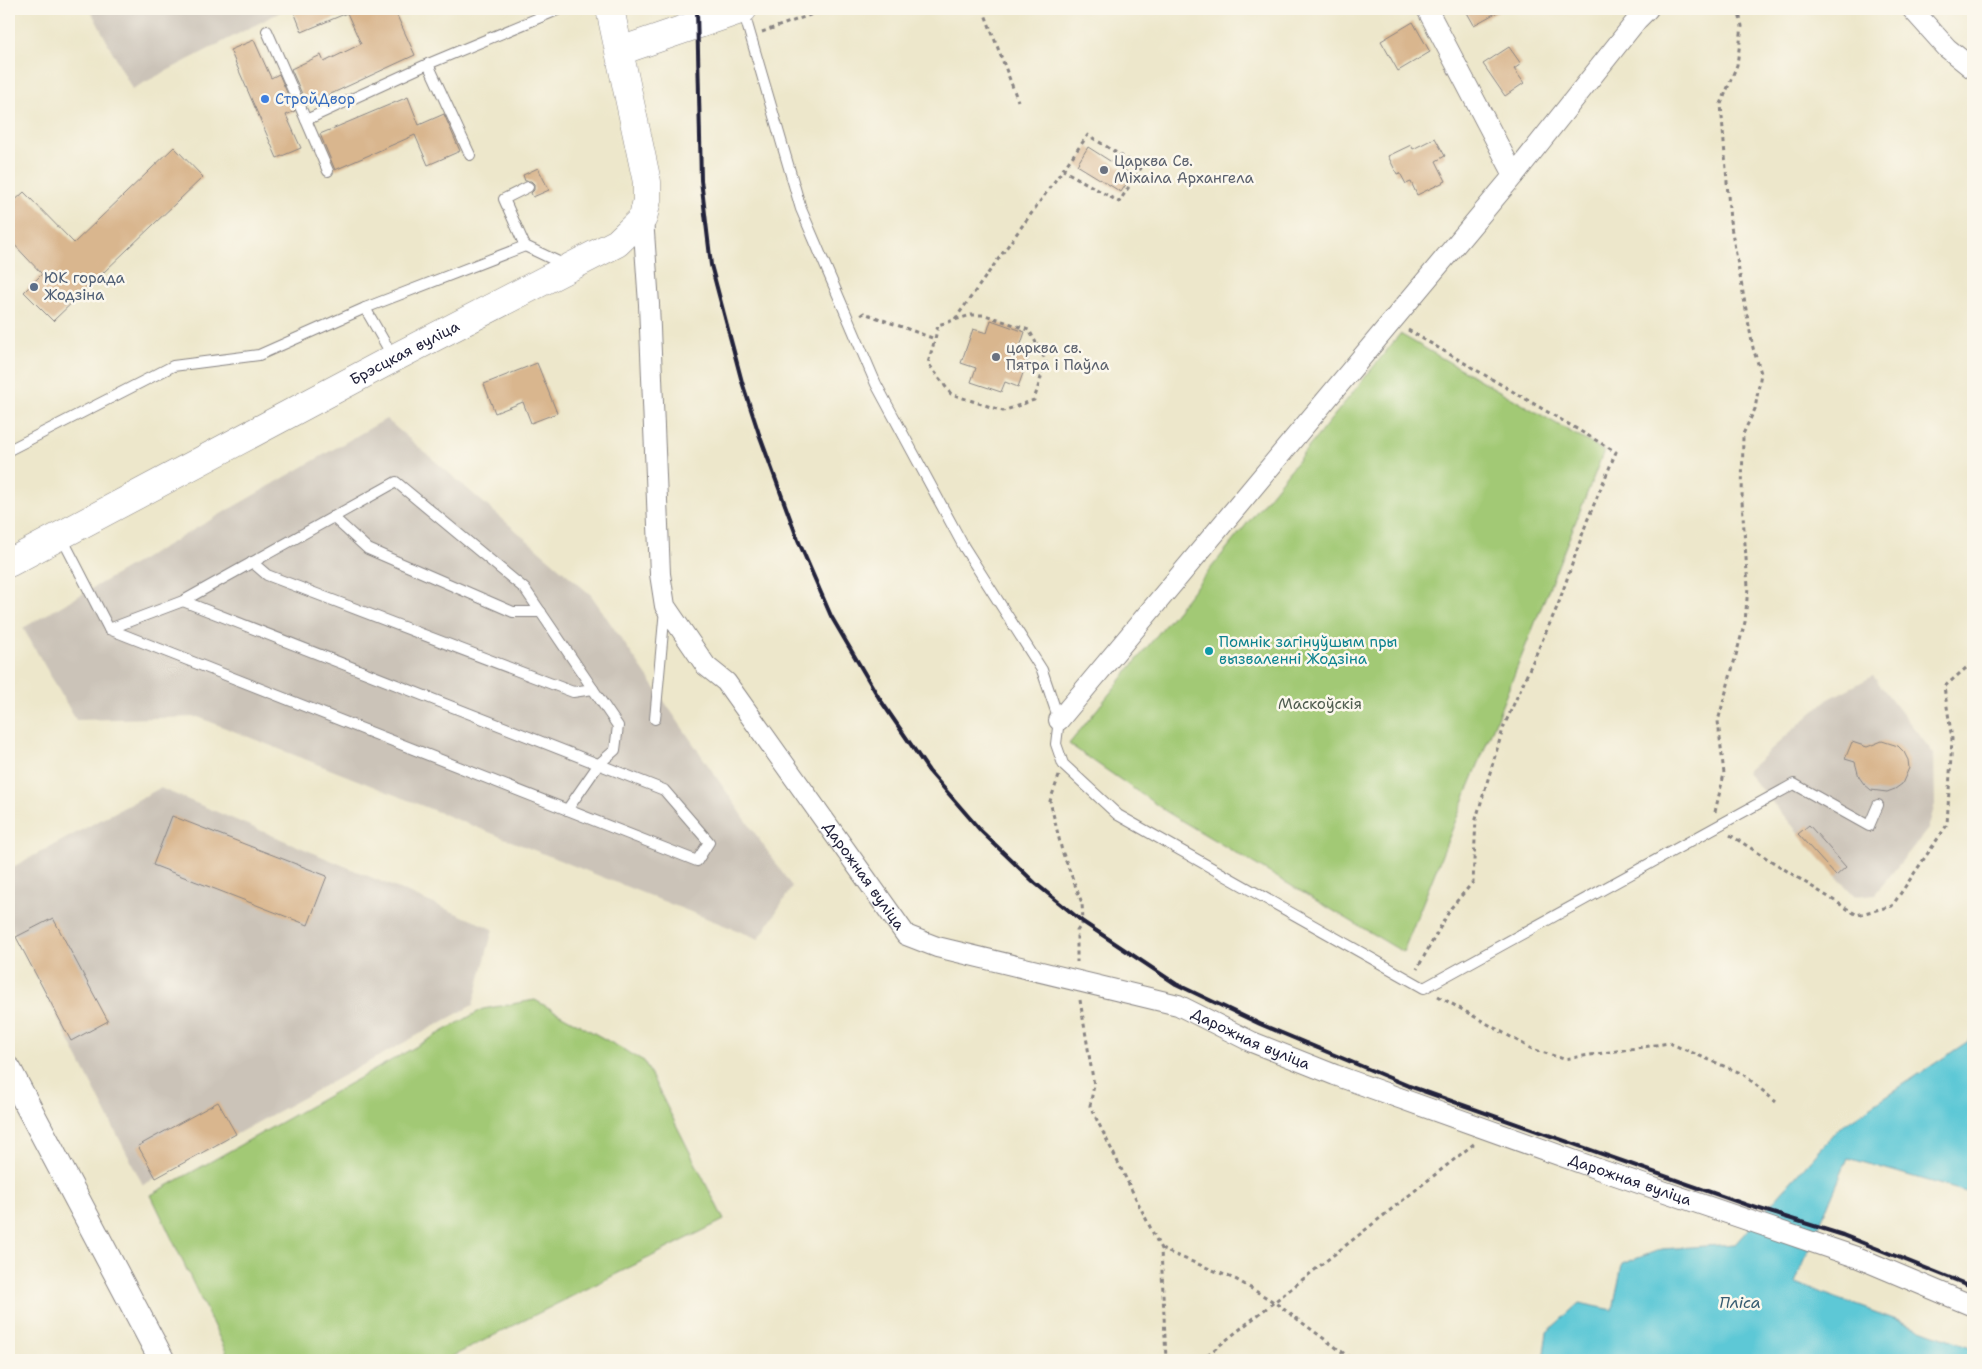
<svg xmlns="http://www.w3.org/2000/svg" width="1982" height="1369" font-family="'Shantell Sans',sans-serif">
  <rect width="100%" height="100%" fill="#fbf7ec"/>
  <filter id="ink" filterUnits="userSpaceOnUse"><feTurbulence type="fractalNoise" baseFrequency=".02" numOctaves="2"/><feDisplacementMap in="SourceGraphic" scale="10" xChannelSelector="R" yChannelSelector="G"/><feConvolveMatrix kernelMatrix="1 2 1 2 8 2 1 2 1" color-interpolation-filters="sRGB"/></filter>
  <filter id="wash" filterUnits="userSpaceOnUse"><feTurbulence type="fractalNoise" baseFrequency=".0096" numOctaves="4" result="noise"/><feDisplacementMap in="SourceGraphic" scale="20" xChannelSelector="R" yChannelSelector="G"/><feGaussianBlur stdDeviation="1.12" result="paint"/><feColorMatrix in="noise" values="0 0 0 0 0 0 0 0 0 0 0 0 0 0 0 0 0 1.4 0 .05"/><feComposite in="paint" operator="in"/></filter>
  <g filter="url(#wash)">
    <rect width="100%" height="100%" fill="#ede7cb"/>
    <g fill="#cbc3b8">
      <path d="M90 9H286L132 89Z"/>
      <path d="M386 419 591 595 792 887 759 939 198 717 76 720 23 628Z"/>
      <path d="M1873 676 1934 754 1935 804 1928 829 1875 894 1855 896 1836 876 1746 772 1825 701Z"/>
      <path d="M160 788 493 929 473 1005 143 1185 9 923V869Z"/>
    </g>
    <g fill="#a2c974" stroke="#627658">
      <path d="M1400 334 1604 451 1403 952 1167 812 1069 744Z"/>
      <path d="M535 1000 644 1061 724 1220 445 1360H230L151 1195 483 1009Z"/>
    </g>
    <path fill="#5dc8d6" stroke="#407588" d="M1973 1038V1194L1848 1158 1795 1283 1973 1348V1360H1543L1547 1332 1579 1303 1613 1310 1622 1264 1662 1249 1735 1244 1840 1127Z"/>
    <g id="blocks">
      <g fill="#d9b68e">
        <path d="M293 9H394L415 55 307 105 291 69 321 55 324 62 361 44 347 13 302 32Z"/>
        <path d="M1465 9H1503L1474 25Z"/>
        <path d="M1413 22 1430 52 1398 71 1381 41Z"/>
        <path d="M254 40 271 78 279 74 295 111 286 115 301 148 277 158 230 50Z"/>
        <path d="M1509 47 1521 64 1514 69 1524 83 1505 96 1483 64Z"/>
        <path d="M408 97 419 125 444 114 460 151 428 165 415 135 335 170 320 134Z"/>
        <path d="M1435 138 1445 156 1436 161 1446 181 1417 195 1411 182 1406 184 1400 173 1397 174 1388 156 1411 145 1413 149Z"/>
        <path d="M174 147 203 177 53 321 24 292 42 274 9 239V206L24 192 74 243Z"/>
        <path d="M1088 147 1132 175 1121 192 1077 165Z"/>
        <path d="M538 168 549 190 533 197 531 193 534 190V184L531 181H525L523 175Z"/>
        <path d="M991 320 1025 332 1020 347 1031 351 1018 387 1005 382 1001 392 971 382 976 368 961 363 973 329 987 333Z"/>
        <path d="M537 363 557 413 531 423 523 402 495 413 484 384Z"/>
        <path d="M1882 741 1898 746 1904 752 1908 760 1909 768 1902 784 1895 789 1887 792 1871 790 1864 784 1859 777 1855 762 1845 759 1852 742 1867 747Z"/>
        <path d="M172 816 327 876 308 925 153 865Z"/>
        <path d="M1809 825 1846 867 1836 876 1798 834Z"/>
        <path d="M53 918 108 1021 71 1041 16 937Z"/>
        <path d="M218 1102 236 1134 156 1178 138 1146Z"/>
      </g>
    </g>
  </g>
  <g filter="url(#ink)">
    <use href="#blocks" fill-opacity="0" stroke="#888483" stroke-width="1"/>
    <g fill="none" stroke-linecap="round" stroke-linejoin="round">
      <g stroke="#888483" stroke-width="12">
        <g id="service">
          <path d="M743 10 801 209 876 384 964 547 1042 670 1059 720 1056 744 1063 764 1118 815 1424 988 1794 784 1869 826 1878 805"/>
          <path d="M267 31 306 120 428 64 560 9"/>
          <path d="M428 64 470 155"/>
          <path d="M306 120 328 171"/>
          <path d="M525 246 565 265"/>
          <path d="M365 308 525 246 504 199 528 187"/>
          <path d="M9 450 173 366 259 355 365 308 393 357"/>
          <path d="M333 517 368 549 513 612H541"/>
          <path d="M61 536 109 629 697 861 709 842 664 790 183 601"/>
          <path d="M252 562 267 575 573 692 593 689"/>
          <path d="M109 629 183 601 396 482 525 589 618 726 615 750 599 764 567 810"/>
          <path d="M655 719 665 609"/>
        </g>
      </g>
      <g stroke="#888483" stroke-width="22">
        <g id="minor">
          <path d="M1427 9 1514 175"/>
          <path d="M1912 9 1947 48 1973 69"/>
          <path id="s1" d="M643 218 649 304 660 574 665 606 706 666 726 682 906 935 937 947 1178 1005 1252 1042 1335 1075 1595 1168 1859 1258 1973 1306"/>
          <path d="M1059 720 1514 175 1637 20 1648 9"/>
        </g>
      </g>
      <g stroke="#888483" stroke-width="27">
        <path id="tertiary" d="M9 1070 162 1360"/>
      </g>
      <g stroke="#888483" stroke-width="29">
        <g id="secondary">
          <path d="M620 51 743 9"/>
          <path id="s2" d="M9 563 394 358 617 243 643 218 647 200V182L610 9"/>
        </g>
      </g>
      <g stroke="#888483" stroke-width="3" stroke-dasharray="4 4" stroke-linecap="butt">
        <path d="M983 9 1018 101"/>
        <path d="M762 32 827 9"/>
        <path d="M861 315 864 313 935 339 938 325 971 315H985L1029 330 1046 361 1034 400 1003 411 951 394 928 363 935 339"/>
        <path d="M955 319 1088 135 1141 168 1119 202 1063 170"/>
        <path d="M1408 330 1616 452 1587 521 1558 605 1504 726 1476 819 1473 882 1451 908 1417 969"/>
        <path d="M1059 776 1050 801 1062 851 1082 903 1083 922 1077 931V962"/>
        <path d="M1715 812 1724 774 1718 721 1745 622 1748 587 1742 501 1743 434 1755 409 1761 373 1753 348 1730 221 1721 104 1737 65 1742 26 1738 9"/>
        <path d="M1730 835 1857 915 1892 906 1947 825 1952 739 1944 687 1973 662"/>
        <path d="M1438 996 1532 1049 1564 1059 1669 1043 1743 1074 1776 1102"/>
        <path d="M1080 1000 1094 1085 1090 1106 1161 1249 1166 1360"/>
        <path d="M1161 1249 1237 1280 1274 1302 1353 1360"/>
        <path d="M1201 1360 1475 1143"/>
      </g>
      <use href="#service" stroke="#fff" stroke-width="10"/>
      <use href="#minor" stroke="#fff" stroke-width="20"/>
      <use href="#tertiary" stroke="#fff" stroke-width="25"/>
      <use href="#secondary" stroke="#fff" stroke-width="28"/>
      <path stroke="#22223b" stroke-width="4" d="M697 9 701 180 711 265 742 382 759 434 798 540 831 616 879 698 929 771 981 831 1035 883 1083 922 1176 984 1260 1024 1409 1086 1747 1205 1843 1235 1973 1287"/>
    </g>
  </g>
  <circle fill="#3f7fe0" stroke="#fbf7ec" stroke-width="2" cx="265" cy="99" r="5"/>
  <g fill="#6b7280" stroke="#fbf7ec" stroke-width="2">
    <circle cx="1104" cy="170" r="5"/>
    <circle cx="996" cy="357" r="5"/>
  </g>
  <circle fill="#5c6f8a" stroke="#fbf7ec" stroke-width="2" cx="34" cy="287" r="5"/>
  <circle fill="#0f9aa8" stroke="#fbf7ec" stroke-width="2" cx="1209" cy="651" r="5"/>
  <g text-anchor="middle" dominant-baseline="central" stroke-width="5" stroke-linejoin="round" paint-order="stroke">
    <g font-size="15" fill="#366cbe" stroke="#fbf7ec" text-anchor="start">
      <text x="275" y="99">СтройДвор</text>
    </g>
    <g font-size="15" fill="#5b616d" stroke="#fbf7ec" text-anchor="start">
      <text x="1114" y="161">Царква Св.<tspan x="1114" dy="17">Міхаіла Архангела</tspan></text>
      <text x="1006" y="348">царква св.<tspan x="1006" dy="17">Пятра і Паўла</tspan></text>
    </g>
    <g font-size="15" fill="#4e5e75" stroke="#fbf7ec" text-anchor="start">
      <text x="44" y="278">ЮК горада<tspan x="44" dy="17">Жодзіна</tspan></text>
    </g>
    <g font-size="15" fill="#22223b" stroke="#fbf7ec">
      <text stroke="none"><textPath href="#s2" startOffset="448">Брэсцкая вуліца</textPath></text>
      <text stroke="none"><textPath href="#s1" startOffset="725">Дарожная вуліца</textPath></text>
      <text stroke="none"><textPath href="#s1" startOffset="1159">Дарожная вуліца</textPath></text>
      <text stroke="none"><textPath href="#s1" startOffset="1564">Дарожная вуліца</textPath></text>
    </g>
    <g font-size="15" fill="#0d838f" stroke="#fbf7ec" text-anchor="start">
      <text x="1219" y="642">Помнік загінуўшым пры<tspan x="1219" dy="17">вызваленні Жодзіна</tspan></text>
    </g>
    <g font-size="15" fill="#4f5c4f" stroke="#fbf7ec">
      <text x="1320" y="704">Маскоўскія</text>
    </g>
    <g font-size="16" font-style="italic" fill="#375c71" stroke="#fbf7ec">
      <text x="1740" y="1302">Пліса</text>
    </g>
  </g>
  <rect width="1982" height="1369" fill="none" stroke="#fbf7ec" stroke-width="30"/>
</svg>
